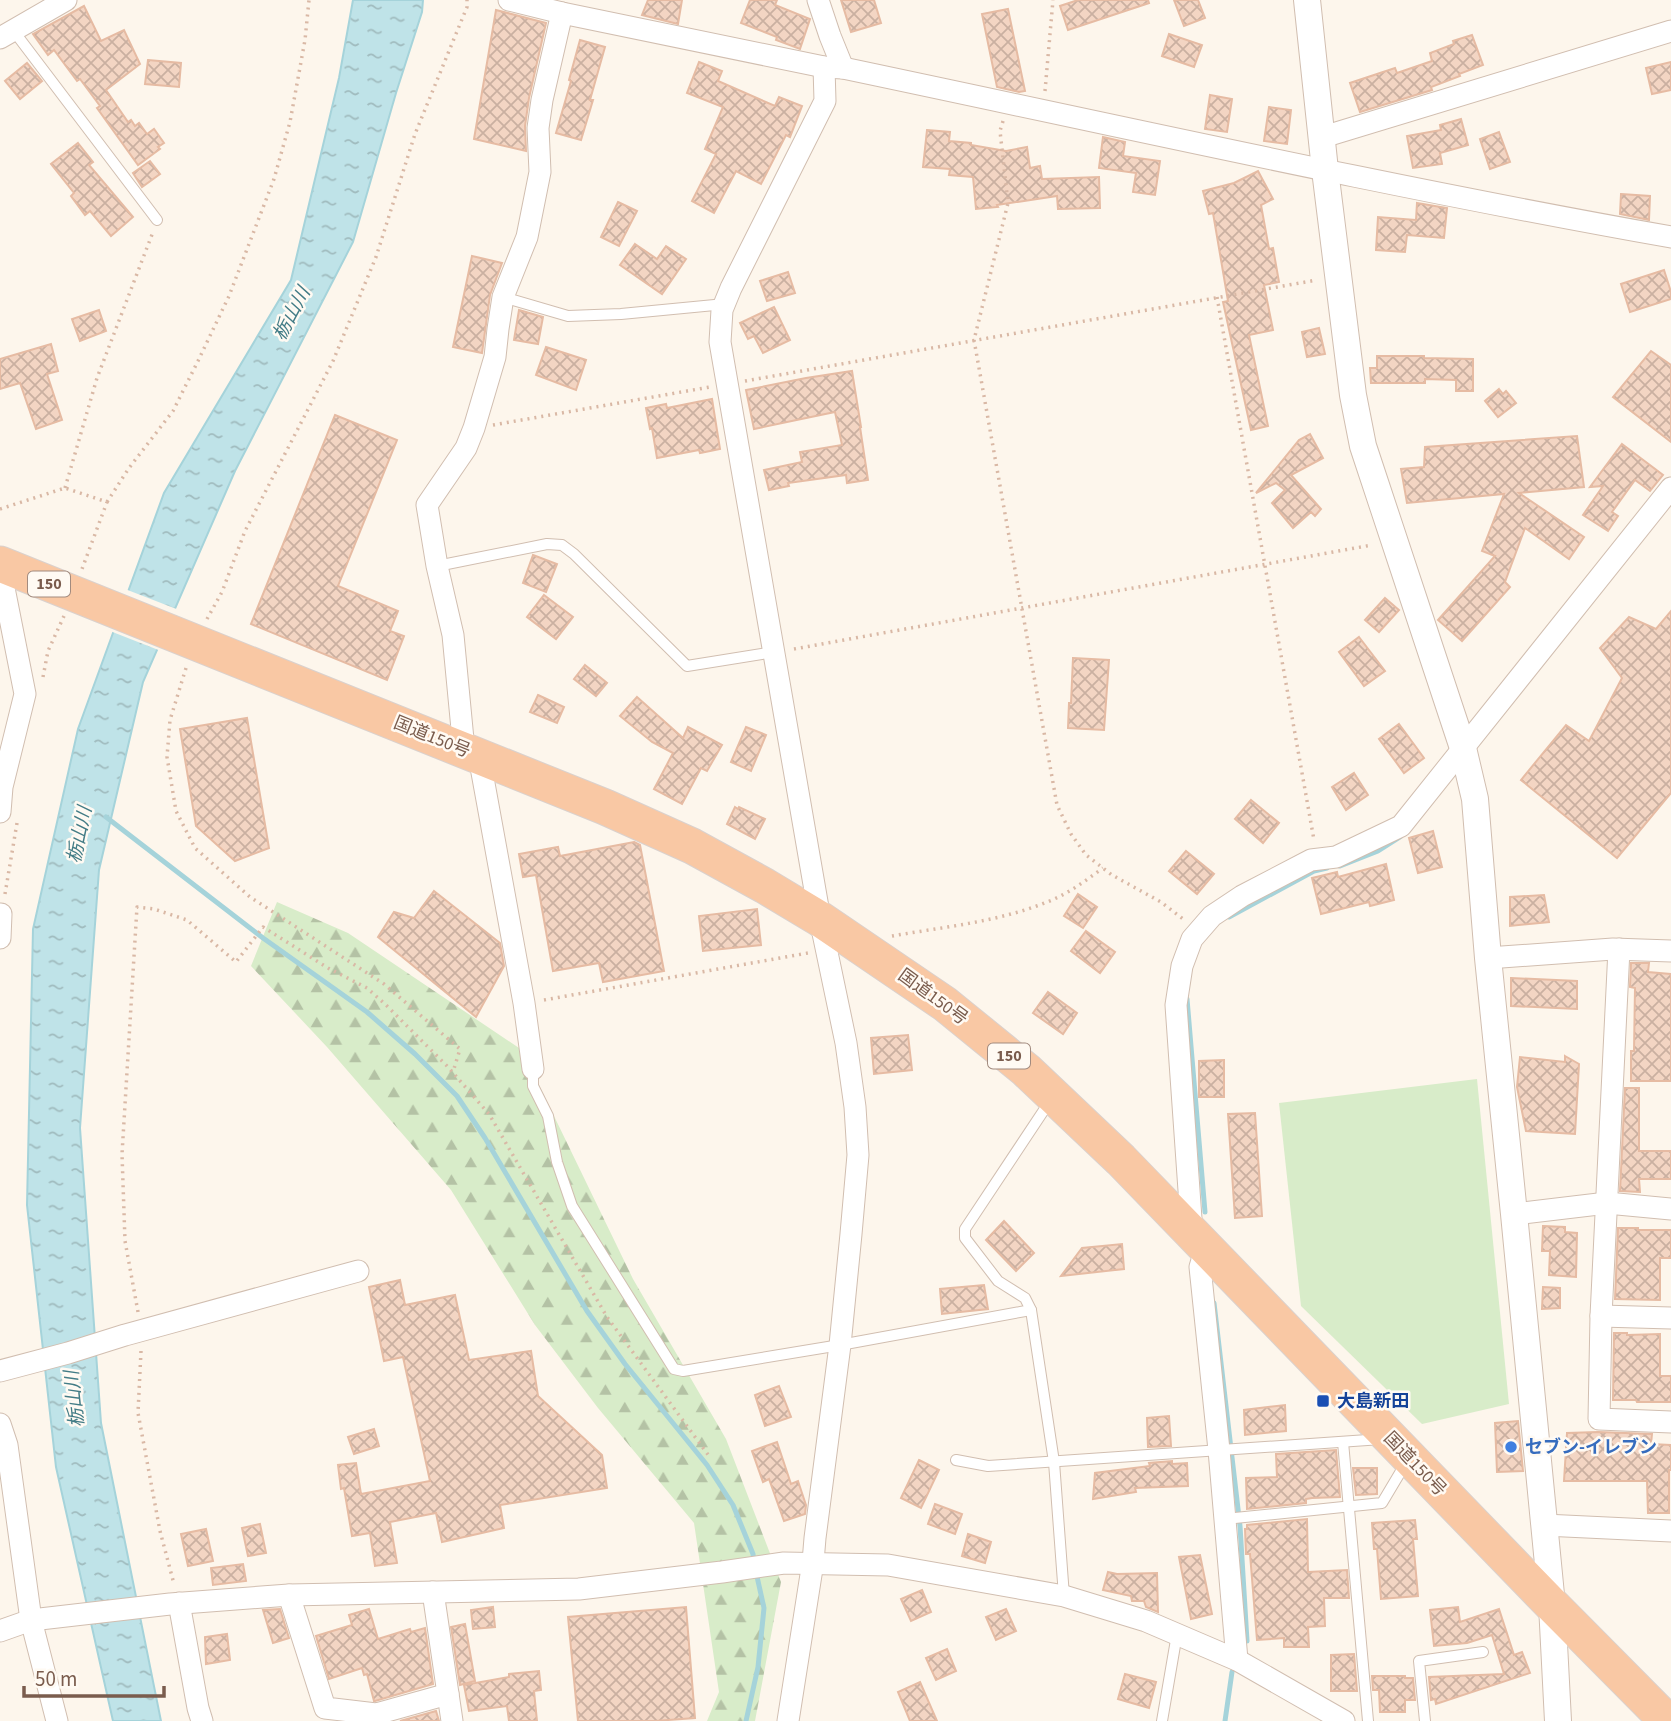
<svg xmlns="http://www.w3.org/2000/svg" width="1671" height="1721" font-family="'Source Sans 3','Noto Sans JP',sans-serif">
  <defs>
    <pattern id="forest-firs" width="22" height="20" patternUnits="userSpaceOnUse" patternTransform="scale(1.75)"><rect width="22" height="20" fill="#d8ecc9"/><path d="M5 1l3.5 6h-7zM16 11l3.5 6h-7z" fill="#b4c2a5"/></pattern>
    <pattern id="water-ripples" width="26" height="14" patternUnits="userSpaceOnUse" patternTransform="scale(1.75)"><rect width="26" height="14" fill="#bfe3e8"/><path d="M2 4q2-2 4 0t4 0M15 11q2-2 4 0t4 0" fill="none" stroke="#a0bbbe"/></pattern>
    <pattern id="building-cross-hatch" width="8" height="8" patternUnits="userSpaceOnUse" patternTransform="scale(1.75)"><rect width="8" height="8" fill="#f3d5c3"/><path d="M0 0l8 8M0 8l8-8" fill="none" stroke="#cab0a1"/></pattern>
  </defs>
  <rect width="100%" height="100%" fill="#fdf6ec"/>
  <path fill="url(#forest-firs)" d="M277 902 348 933 522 1050 633 1279 726 1439 781 1582 755 1721H707L719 1692 694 1523 598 1408 535 1325 451 1190 327 1047 251 966Z"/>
  <path fill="#d8ecc9" d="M1477 1079 1509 1404 1422 1424 1301 1306 1279 1103Z"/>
  <path fill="url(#water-ripples)" stroke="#a5d3da" stroke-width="2" d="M353 0H423L422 12 396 93 353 242 235 471 143 682 99 870 80 1128 101 1423 161 1721H113L56 1467 27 1205 33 929 78 729 164 493 291 280 339 78Z"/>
  <path fill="#fdf6ec" d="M125 589 179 610 161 651 110 631Z"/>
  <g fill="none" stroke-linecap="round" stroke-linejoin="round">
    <g stroke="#a5d3da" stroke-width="5">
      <path d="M106 817 263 938 367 1012 415 1054 457 1096 485 1138 587 1311 625 1364 707 1465 733 1505 753 1554 754 1563"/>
      <path d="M1340 866 1378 851 1400 837"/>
      <path d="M1229 917 1314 871 1327 868"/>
      <path d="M1187 999 1205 1212"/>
      <path d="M1214 1303 1240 1526 1247 1641"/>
      <path d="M746 1721 758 1667 764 1608 756 1572"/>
      <path d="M1225 1721 1232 1672"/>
    </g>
  </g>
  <g fill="url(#building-cross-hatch)" stroke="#e6bba3" stroke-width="2">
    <path d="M648 0H682L678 24 642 15Z"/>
    <path d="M750 0H777L775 5 810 19 800 49 776 40 777 37 741 23Z"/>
    <path d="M841 0H874L881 23 851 32Z"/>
    <path d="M1078 0H1148L1149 3 1068 30 1060 6Z"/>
    <path d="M1174 0H1198L1205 18 1184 26Z"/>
    <path d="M84 6 101 41 124 30 140 64 106 90 128 122 131 120 135 126 139 123 147 134 154 129 164 143 158 147 160 149 138 165 97 108 100 106 80 79 77 81 54 50 48 55 33 34Z"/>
    <path d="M1008 9 1025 91 1019 92 997 87 982 14Z"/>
    <path d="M496 10 546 23 529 98 525 126 526 151 474 139Z"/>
    <path d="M1169 34 1202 45 1194 67 1162 56Z"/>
    <path d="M1472 35 1483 65 1459 74 1460 76 1431 87 1432 90 1360 112 1350 83 1395 68 1397 73 1432 61 1430 53 1454 44 1453 41Z"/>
    <path d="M580 40 605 47 590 100H593L581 140 556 133 571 81 569 80Z"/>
    <path d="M148 60 181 63 179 87 145 84Z"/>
    <path d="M699 62 722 71 718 81 775 106 779 97 802 106 790 137 786 135 761 184 736 171 714 213 692 201 716 154 705 149 723 107 687 93Z"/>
    <path d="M1671 62V90L1652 94 1646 68Z"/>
    <path d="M27 63 42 81 20 99 5 81Z"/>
    <path d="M1210 95 1232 99 1227 132 1205 129Z"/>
    <path d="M1269 107 1291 110 1287 144 1264 141Z"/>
    <path d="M1461 119 1468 145 1440 153 1442 164 1413 168 1407 136 1441 130 1440 125Z"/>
    <path d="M927 130 950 132 949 141 971 143V145L1006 151 1027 147 1030 168 1040 166 1042 179 1099 177 1100 208 1058 209 1057 196 997 205 998 207 976 209 973 177 949 175 950 169 923 167Z"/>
    <path d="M1499 132 1510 162 1490 169 1480 139Z"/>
    <path d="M1103 137 1125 142 1123 156 1160 161 1155 195 1133 192 1136 173 1099 168Z"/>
    <path d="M78 143 93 162 89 165 133 217 111 236 90 211 85 215 71 196 74 193 51 164Z"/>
    <path d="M150 161 160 174 142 187 133 173Z"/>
    <path d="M1258 171 1273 199 1261 205 1269 249 1273 248 1279 282 1264 285 1273 330 1249 335 1268 426 1251 430 1223 302 1228 301 1213 213 1209 214 1203 191 1234 183Z"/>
    <path d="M1621 194 1650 196 1649 220 1620 214Z"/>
    <path d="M618 202 637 211 619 246 601 237Z"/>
    <path d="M1417 203 1447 208 1444 238 1407 235 1405 252 1376 250 1378 217 1416 220Z"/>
    <path d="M635 244 657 259 666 246 686 259 662 294 620 265Z"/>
    <path d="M472 256 502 263 490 295 482 353 453 347Z"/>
    <path d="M1664 270 1671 292V299L1630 312 1621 284Z"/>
    <path d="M788 272 795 293 767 301 760 281Z"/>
    <path d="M774 307 790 340 763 353 754 336 748 339 740 323Z"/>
    <path d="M99 310 106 331 80 341 72 319Z"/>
    <path d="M519 310 543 317 538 344 514 340Z"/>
    <path d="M1319 328 1325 354 1307 357 1302 332Z"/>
    <path d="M51 344 58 371 47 374 62 420 36 429 20 383 0 389V359Z"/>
    <path d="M546 347 586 360 576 390 536 375Z"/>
    <path d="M1651 351 1671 365V442L1613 397Z"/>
    <path d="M1377 356H1424V358L1473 359V391H1456V380L1425 379V383H1371L1370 368H1377Z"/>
    <path d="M852 371 861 427H860L868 480 847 483 846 475 788 483 789 486 769 490 764 470 802 462 800 452 842 445 835 412 754 429 746 390 806 378Z"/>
    <path d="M1499 389 1503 394 1506 391 1516 403 1498 417 1485 401Z"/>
    <path d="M712 399 720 449 700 453 699 450 657 458 652 428 650 429 646 408 666 404 667 408Z"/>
    <path d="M335 415 397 440 338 586 398 611 390 631 404 636 387 680 251 624Z"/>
    <path d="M1310 434 1323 458 1291 475 1321 509 1315 516 1311 512 1293 528 1272 503 1285 490 1276 483 1256 493 1299 440Z"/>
    <path d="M1577 436 1584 487 1519 493 1584 537 1569 559 1525 528 1505 582 1510 587 1462 641 1438 620 1495 556 1482 551 1504 494 1407 503 1401 469 1424 467 1425 447Z"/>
    <path d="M1622 444 1663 475 1650 491 1635 480 1612 512 1618 516 1608 531 1583 515 1603 486 1590 487Z"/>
    <path d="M533 555 557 564 546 592 523 583Z"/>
    <path d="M544 595 573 617 556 639 527 617Z"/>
    <path d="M1385 598 1399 610 1379 632 1365 620Z"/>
    <path d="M1671 611V793L1617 858 1521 780 1566 725 1589 741 1622 678 1600 648 1629 617 1656 629Z"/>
    <path d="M1359 637 1385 671 1364 686 1339 652Z"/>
    <path d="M1073 658 1109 660 1104 730 1068 728 1069 703H1071Z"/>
    <path d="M585 665 607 683 596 696 574 679Z"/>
    <path d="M538 695 564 707 557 723 530 712Z"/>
    <path d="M637 697 683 738 688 727 722 745 707 771 701 768 682 804 654 789 673 753 652 742 620 716Z"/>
    <path d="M247 718 269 848 235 861 196 826 180 729Z"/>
    <path d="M1399 724 1424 758 1404 773 1379 739Z"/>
    <path d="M746 727 766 735 751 771 731 762Z"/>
    <path d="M1354 773 1368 795 1346 810 1332 787Z"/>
    <path d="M1251 800 1279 823 1263 843 1235 819Z"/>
    <path d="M735 807 738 809 739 807 765 819 755 839 727 824Z"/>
    <path d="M1433 831 1442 867 1418 873 1409 838Z"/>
    <path d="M634 842 640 845 664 971 603 982 599 963 553 971 536 875 523 877 519 854 558 847 560 856Z"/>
    <path d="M1186 851 1214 874 1197 894 1169 871Z"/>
    <path d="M1386 864 1394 900 1370 906 1369 902 1321 914 1312 878 1337 872 1338 877Z"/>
    <path d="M434 891 500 943 504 966 476 1017 378 937 394 912 414 918Z"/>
    <path d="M1078 894 1097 907 1083 928 1064 916Z"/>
    <path d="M1544 895 1549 922 1510 926V897Z"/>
    <path d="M757 909 761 945 703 951 699 916Z"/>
    <path d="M1086 931 1115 952 1100 973 1071 951Z"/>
    <path d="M1631 963H1649L1648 972 1671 974V1081H1631V1051H1634L1635 988 1630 987Z"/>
    <path d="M1511 978 1577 981V1009L1511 1006Z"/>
    <path d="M1048 992 1077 1013 1063 1034 1033 1013Z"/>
    <path d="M908 1035 912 1070 874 1074 871 1038Z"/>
    <path d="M1565 1056 1579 1064 1575 1134 1526 1131 1517 1087 1520 1057 1565 1062Z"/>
    <path d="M1224 1060V1097H1199V1061Z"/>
    <path d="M1625 1088H1639V1151H1671V1179H1639L1640 1192 1620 1191Z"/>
    <path d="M1255 1113 1262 1216 1235 1218 1228 1114Z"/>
    <path d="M1004 1221 1034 1253 1016 1271 986 1240Z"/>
    <path d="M1543 1226 1565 1227V1232L1577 1233 1576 1277 1549 1275 1550 1251H1542Z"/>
    <path d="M1618 1228H1638V1230H1671V1258H1660V1300L1615 1299Z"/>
    <path d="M1122 1244 1124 1269 1061 1276 1082 1248Z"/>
    <path d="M400 1280 405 1305 455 1295 469 1360 531 1351 538 1396 602 1455 607 1488 500 1505 504 1528 442 1542 436 1513 390 1522 397 1563 375 1566 370 1533 352 1536 344 1488 341 1489 338 1465 356 1463 361 1494 430 1481 403 1357 384 1361 369 1287Z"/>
    <path d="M984 1285 988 1309 942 1314 940 1289Z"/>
    <path d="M1543 1287 1560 1288V1308L1542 1309Z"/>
    <path d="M1614 1333H1627V1335L1660 1334V1376H1671V1402H1637L1636 1400H1613Z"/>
    <path d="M779 1386 791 1417 765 1426 755 1395Z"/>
    <path d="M1285 1405 1286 1431 1245 1435 1244 1410Z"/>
    <path d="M1169 1416 1171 1446 1148 1447 1147 1418Z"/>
    <path d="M1518 1421 1523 1471 1497 1472 1495 1423Z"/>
    <path d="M374 1429 379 1446 354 1454 348 1437Z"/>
    <path d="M1598 1432 1652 1434 1651 1444 1671 1445V1470H1669V1513H1648L1647 1481H1564L1567 1433Z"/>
    <path d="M777 1442 791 1484 798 1481 806 1505 805 1514 784 1521 769 1479 763 1482 752 1451Z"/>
    <path d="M1336 1450 1340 1497 1312 1498 1306 1499V1503L1247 1509 1246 1478 1277 1477 1276 1454Z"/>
    <path d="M919 1460 939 1470 921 1508 901 1498Z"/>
    <path d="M1172 1461V1464L1187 1463 1188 1486 1135 1488 1136 1492 1093 1499 1095 1473 1150 1466 1149 1463Z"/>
    <path d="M1353 1468H1377V1494L1356 1495Z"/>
    <path d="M935 1504 962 1514 955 1534 928 1524Z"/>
    <path d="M1307 1519 1308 1572 1347 1570 1349 1598H1324L1325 1626 1308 1627 1309 1647H1284V1638L1257 1640 1250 1554H1246L1245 1529H1247V1525Z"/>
    <path d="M1415 1520 1417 1539H1413L1418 1596 1381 1599 1377 1549H1374L1372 1523Z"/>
    <path d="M260 1524 266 1553 248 1556 242 1528Z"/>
    <path d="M206 1529 213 1561 188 1566 181 1534Z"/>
    <path d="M968 1534 991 1542 985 1563 962 1556Z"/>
    <path d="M1200 1555 1212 1614 1191 1619 1179 1557Z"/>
    <path d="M243 1564 246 1581 213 1585 211 1568Z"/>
    <path d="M1108 1572 1117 1574 1157 1573 1158 1612 1146 1607 1144 1601H1132L1131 1596 1103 1590Z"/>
    <path d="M922 1590 931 1612 911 1621 901 1599Z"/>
    <path d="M493 1607 495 1627 473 1629 471 1610Z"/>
    <path d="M686 1607 695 1718 655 1721H578L568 1617Z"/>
    <path d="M1458 1607 1460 1622 1499 1609 1514 1655 1522 1652 1530 1673 1436 1704 1435 1699 1431 1700 1429 1677 1504 1674 1492 1635 1467 1643 1434 1646 1430 1610Z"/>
    <path d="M280 1609 289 1638 273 1643 263 1610Z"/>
    <path d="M369 1609 378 1639 410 1629 411 1632 425 1628 433 1684 375 1701H374L367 1674 364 1675 362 1668 329 1679 316 1636 352 1625 349 1615Z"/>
    <path d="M1006 1609 1016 1631 996 1640 986 1617Z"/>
    <path d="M465 1624 475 1681 460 1685 451 1627Z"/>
    <path d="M227 1634 230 1660 206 1664 205 1637Z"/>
    <path d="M947 1649 956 1671 936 1680 926 1658Z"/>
    <path d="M1354 1654 1357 1691H1331V1655Z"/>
    <path d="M539 1671 541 1690 534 1691 537 1721H509L507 1706 469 1711 464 1685 509 1677V1674Z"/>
    <path d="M1125 1674 1156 1682 1149 1708 1118 1699Z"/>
    <path d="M1372 1676H1405V1678H1413L1415 1700H1405V1712H1380L1379 1690H1373Z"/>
    <path d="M920 1682 937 1721H910L898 1692Z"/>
    <path d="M436 1711 439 1721H400Z"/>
  </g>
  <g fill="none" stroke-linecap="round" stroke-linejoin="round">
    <g stroke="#d1beb0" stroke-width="12">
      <g id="service">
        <path d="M13 30 157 220"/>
        <path d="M503 297 568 316 621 314 725 304"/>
        <path d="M437 566 547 544 562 545 574 554 687 666 774 652"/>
        <path d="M533 1069V1086L548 1116 557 1162 572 1206 674 1369 683 1371 840 1345 1031 1310"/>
        <path d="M1050 1101 965 1229V1238L998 1281 1025 1298 1031 1310 1054 1462 1064 1596"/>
        <path d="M1343 1442 1368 1721"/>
        <path d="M956 1460 988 1466 1382 1439"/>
        <path d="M1225 1519 1382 1503 1407 1461"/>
        <path d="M1162 1721 1177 1634"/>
        <path d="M1425 1721 1419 1661 1483 1652"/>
      </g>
    </g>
    <g stroke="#d1beb0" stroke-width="23">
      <g id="minor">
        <path d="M509 0 562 13 824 67 843 68C1119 126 1394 188 1671 237"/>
        <path d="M818 0 830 36 843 68"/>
        <path d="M0 38 66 0"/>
        <path d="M1323 137 1671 31"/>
        <path d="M464 750 453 635 437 566 427 505 466 448 474 428 495 357 498 329 503 297 527 237 540 172 538 128 542 100 562 13"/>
        <path d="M479 756 524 1003 533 1069"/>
        <path d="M0 812 2 787 25 694 4 588"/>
        <path d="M0 914H1L0 938"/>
        <path d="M1619 949 1601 1316 1599 1419 1671 1422"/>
        <path d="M1488 958 1613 949 1671 951"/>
        <path d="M1514 1214 1607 1203 1671 1209"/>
        <path d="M1192 1233 1176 1005 1182 966 1192 939 1212 916 1242 896 1311 860 1336 857 1401 826 1671 488"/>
        <path d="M1206 1247 1200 1267 1219 1450 1237 1660"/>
        <path d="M1601 1316 1671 1318"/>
        <path d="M0 1371 68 1353 125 1335 358 1271"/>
        <path d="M0 1424 7 1445 31 1620 57 1721"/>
        <path d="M1544 1525 1671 1531"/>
        <path d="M433 1592 452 1721"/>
        <path d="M289 1595 325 1708 376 1714 448 1694"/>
        <path d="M179 1603 198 1708 202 1721"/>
        <path d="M0 1631 31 1620 40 1619 170 1604 289 1595 579 1589 722 1572 784 1563 888 1565 1064 1596 1146 1621 1237 1660 1344 1721"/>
        <path d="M788 1721 813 1562 815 1538 840 1345 851 1234 858 1155 855 1107 846 1043 820 919 720 342 722 310 731 288 825 101 824 67"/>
      </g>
    </g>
    <g stroke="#d1beb0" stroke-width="28">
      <path id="tertiary" d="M1307 0 1325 170 1353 395 1363 446 1463 748 1475 799 1488 958 1514 1214 1552 1605 1558 1721"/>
    </g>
    <g stroke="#dad1cd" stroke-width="37">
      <path id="trunk" d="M0 564 605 807 692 846 765 886 820 919 945 1004 1026 1070 1121 1160 1552 1605 1667 1721"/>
    </g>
    <g stroke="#d9b8a5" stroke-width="3.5" stroke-dasharray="2 5" stroke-linecap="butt">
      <path d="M1045 91 1053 0"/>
      <path d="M1003 121 1000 131 1008 203 974 340 1057 805 1071 834 1086 855 1112 875 1161 902 1183 919"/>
      <path d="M1217 297 1314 840"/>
      <path d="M745 381 1317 280"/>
      <path d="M493 425 710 387"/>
      <path d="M65 488 97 378 153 232"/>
      <path d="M107 502 129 468 173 411 198 361 229 296 274 179 290 122 305 40 309 0"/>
      <path d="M0 509 65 488 107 502 82 569"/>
      <path d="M207 619 222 592 245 531 333 361 376 257 415 134 467 7V0"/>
      <path d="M794 649 1372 545"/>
      <path d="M186 668 170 720 167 757 176 811 195 848 250 897 384 984 460 1049 453 1072"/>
      <path d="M43 677 48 651 64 616"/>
      <path d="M5 894 17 823"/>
      <path d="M892 936C943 927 998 922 1047 902 1068 894 1085 881 1103 868"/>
      <path d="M544 1000 808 953"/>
      <path d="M138 1312 125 1241 122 1154 137 907 154 909 187 920 236 962 263 927 328 968 367 988 386 1005 447 1066 489 1114 607 1317 709 1456"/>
      <path d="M141 1351 138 1413 160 1531 174 1584"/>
    </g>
    <use href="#service" stroke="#fff" stroke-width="10"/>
    <use href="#minor" stroke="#fff" stroke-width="21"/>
    <use href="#tertiary" stroke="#fff" stroke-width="26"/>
    <use href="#trunk" stroke="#f9c8a4" stroke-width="35"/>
  </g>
  <rect fill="#1a4fb4" stroke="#fffaf3" stroke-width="2.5" x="1316" y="1394" width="14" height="14" rx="3.5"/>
  <circle fill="#3f7fe0" stroke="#fffaf3" stroke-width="2.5" cx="1511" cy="1447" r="7"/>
  <g text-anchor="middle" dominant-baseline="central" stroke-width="5" stroke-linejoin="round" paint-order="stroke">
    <g fill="#fffaf3" stroke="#a28b7f" stroke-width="2">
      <rect x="28" y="571.5" width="42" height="25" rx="5"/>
      <rect x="988" y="1043.5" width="42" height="25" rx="5"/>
    </g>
    <g font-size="16" font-weight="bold" fill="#7a5c4d">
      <text x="49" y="584">150</text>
      <text x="1009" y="1056">150</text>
    </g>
    <g font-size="18" fill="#7a5c4d" stroke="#fffaf3">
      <text transform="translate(432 737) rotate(22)">国道150号</text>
      <text transform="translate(933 997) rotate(36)">国道150号</text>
      <text transform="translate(1415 1464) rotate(46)">国道150号</text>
    </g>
    <g font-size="18" font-weight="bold" fill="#164399" stroke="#fffaf3" text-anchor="start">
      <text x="1337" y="1401">大島新田</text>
    </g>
    <g font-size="18" font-weight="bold" fill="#366cbe" stroke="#fffaf3" text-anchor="start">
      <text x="1525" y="1447">セブン-イレブン</text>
    </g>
    <g font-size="19" font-style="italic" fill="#437c86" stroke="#fffaf3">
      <text transform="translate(292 314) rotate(-62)">栃山川</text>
      <text transform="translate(80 835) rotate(-78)">栃山川</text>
      <text transform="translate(75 1399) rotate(-96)">栃山川</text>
    </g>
  </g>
  <path d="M24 1686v10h140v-10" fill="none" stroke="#7a5c4d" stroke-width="3.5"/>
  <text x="35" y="1686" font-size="21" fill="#7a5c4d" stroke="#fffaf3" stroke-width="5" paint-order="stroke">50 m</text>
</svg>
